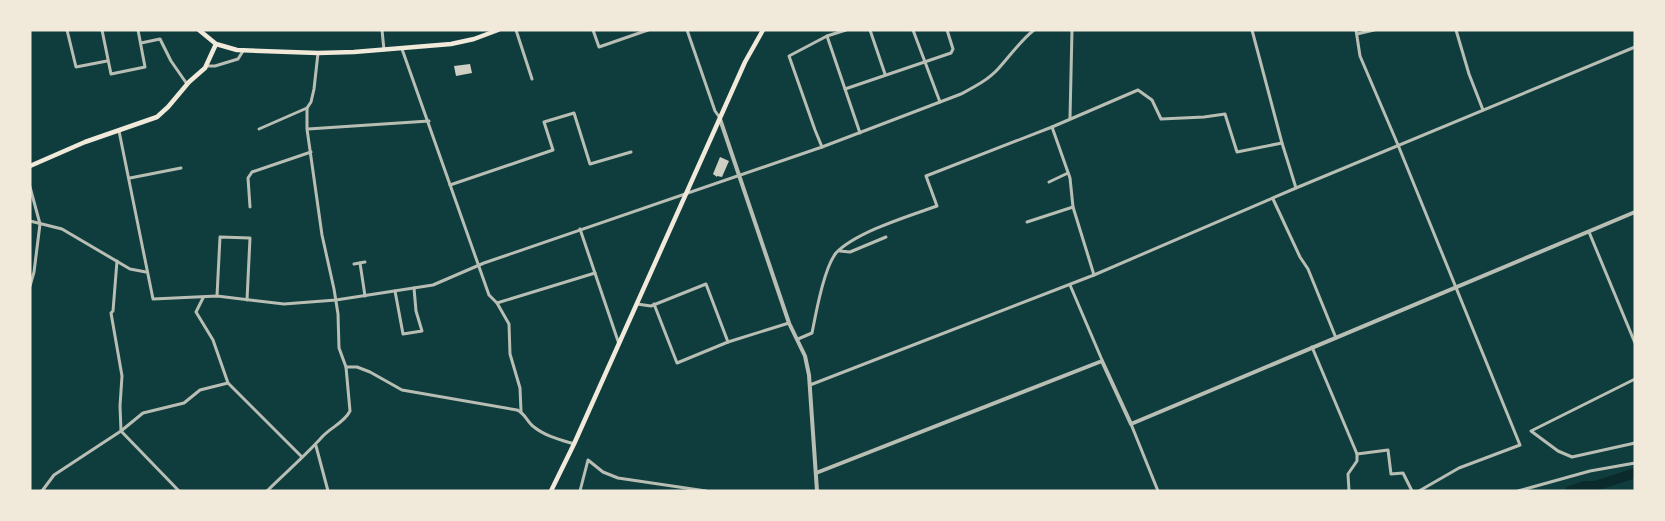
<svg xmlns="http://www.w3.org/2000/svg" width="1665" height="521" font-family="'Titillium Web',sans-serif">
  <rect width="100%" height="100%" fill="#0f3d3e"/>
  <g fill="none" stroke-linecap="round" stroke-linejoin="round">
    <path stroke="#0a2a2b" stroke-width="10" d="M1570 491 1585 486H1595L1635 473"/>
  </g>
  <g fill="#cfcfc3">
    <path d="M470 64 472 73 456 76 454 66Z"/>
    <path d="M720 157 729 161 722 177 717 176V177L713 174Z"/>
  </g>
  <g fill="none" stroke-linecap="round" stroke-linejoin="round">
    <g stroke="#b8beb3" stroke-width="3">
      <path d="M67 30 76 67 107 61"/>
      <path d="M102 30 111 74 145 67 138 30"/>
      <path d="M382 30 384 50"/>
      <path d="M516 30 532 79"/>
      <path d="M593 30 599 47 648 30"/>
      <path d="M687 30 715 111 720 118"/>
      <path d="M870 30 885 74"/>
      <path d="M913 30 940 102"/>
      <path d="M1252 30 1282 143 1296 188"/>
      <path d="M1356 30 1360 56 1398 145 1520 445 1459 468 1419 491"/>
      <path d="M1456 30 1469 74 1483 110"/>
      <path d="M1357 34 1374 30"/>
      <path d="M827 36 845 89 951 53 953 49 947 30"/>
      <path d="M141 43 160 39 171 61 187 84"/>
      <path d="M402 49 489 295 497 303 509 324 510 354 520 388 521 411"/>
      <path d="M206 66H215L238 59 243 51"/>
      <path d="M845 89 860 133"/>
      <path d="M1070 118 1072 30"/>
      <path d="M1052 127 1070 178 1073 207 1094 275"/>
      <path d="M259 129 307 108"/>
      <path d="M308 129 429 121"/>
      <path d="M119 131 153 299 217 296 284 304 336 300 433 285 484 263 822 147 961 94C974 87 988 80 998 69 1010 56 1020 41 1034 30"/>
      <path d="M822 147 815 130 789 56 827 36 846 30"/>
      <path d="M130 178 181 168"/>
      <path d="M1049 182 1068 173"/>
      <path d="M450 185 553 150 544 122 574 113 590 164 631 152"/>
      <path d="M30 187 40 224 34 272 30 286"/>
      <path d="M1273 199 1300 257 1308 269 1336 338"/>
      <path d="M250 207 248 178 252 172 311 152"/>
      <path d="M30 221 62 229 130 269 146 272"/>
      <path d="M1027 222 1073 207"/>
      <path d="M580 229 619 344"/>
      <path d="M1589 232 1635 343"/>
      <path d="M840 251 850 252 886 237"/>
      <path d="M117 261 113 311 111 313 122 376 120 406 121 431 179 491"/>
      <path d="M360 263 365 296"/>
      <path d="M354 264 365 262"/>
      <path d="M1070 285 1102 360"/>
      <path d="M395 291 403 334 422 331 416 311 414 288"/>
      <path d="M217 296 220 237 250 238 247 300"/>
      <path d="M203 298 196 312 213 340 228 383 302 457"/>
      <path d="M497 303 595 273"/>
      <path d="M637 304 651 306 706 284 728 342"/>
      <path d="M654 304 677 363 728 342 789 323"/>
      <path d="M798 339 812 333C816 313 824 268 836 253 856 232 909 216 937 206L926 176 1052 127 1138 90 1152 100 1161 119 1204 117 1225 114 1237 152 1282 143"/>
      <path d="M1312 347 1357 454V461L1348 474 1349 491"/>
      <path d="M346 367H357L370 372 402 390 517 410C525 413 527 422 534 427 545 436 561 440 574 444"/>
      <path d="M1635 379 1531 431 1558 451 1572 457 1635 443"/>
      <path d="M810 385 1094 275 1296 188 1635 47"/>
      <path d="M1131 424 1158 491"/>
      <path d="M316 446 328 491"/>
      <path d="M1357 454 1388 450 1391 474 1403 473 1412 491"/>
      <path d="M42 491 54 475 121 431 143 413 184 403 200 390 228 383"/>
      <path d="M267 491C285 473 305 456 322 437 331 427 344 423 350 411L346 367 339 348 338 314 334 289 322 235 307 129V108L311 102 314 89 318 53"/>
      <path d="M580 491 588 460 603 472 618 478 706 491"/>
      <path d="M1518 491 1590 471 1635 463"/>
    </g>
    <g stroke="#b8beb3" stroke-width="4">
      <path d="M720 119 789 323 805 356 809 375 817 491"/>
      <path d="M816 473 1102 361 1131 424 1635 212"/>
    </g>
    <g stroke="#f1e9da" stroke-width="4.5">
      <path d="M199 30 216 44 237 50 318 53 354 52 451 44 474 39 498 30"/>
      <path d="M30 166 85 142 157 117 168 107 189 82 205 68 216 44"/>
      <path d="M551 491 574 444 745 62 763 30"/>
    </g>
  </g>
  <rect width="1665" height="521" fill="none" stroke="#f1e9da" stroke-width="63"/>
</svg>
